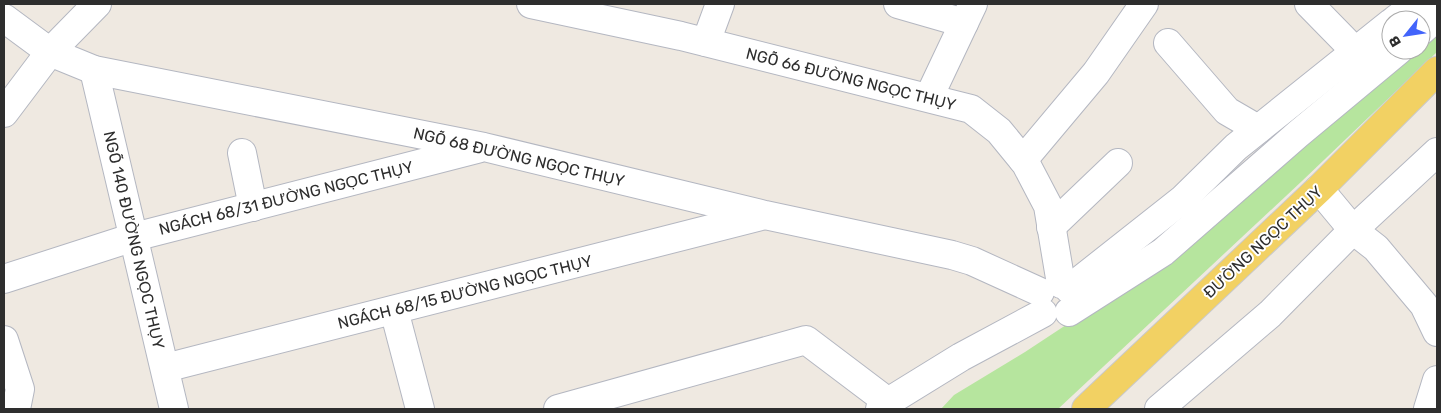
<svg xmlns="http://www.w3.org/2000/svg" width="1441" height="413" font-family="Rubik,sans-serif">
  <rect width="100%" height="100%" fill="#efe9e1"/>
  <path fill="#b6e59e" d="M1437 30V52L1302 181 1058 409H941L954 395 1025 352 1110 296 1412 50H1421V43Z"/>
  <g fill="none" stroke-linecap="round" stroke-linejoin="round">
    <g stroke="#b4b7c1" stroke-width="30">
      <g id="minor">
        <path d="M531 4 681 36 971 109 999 131 1026 164 1048 206 1061 284"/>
        <path d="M898 4 964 23"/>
        <path d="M1309 4 1355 51"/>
        <path d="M4 18 50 52 94 70 484 147 765 215 952 255 972 261 1040 292"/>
        <path d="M1395 20 1416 4"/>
        <path d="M1421 31 1437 17"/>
        <path d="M706 42 720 4"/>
        <path d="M1168 43 1227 111 1258 129"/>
        <path d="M94 70 174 409"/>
        <path d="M929 97 973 4"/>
        <path d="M4 113 50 52 97 4"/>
        <path d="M242 153 253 207"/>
        <path d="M1023 160 1096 73 1144 4"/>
        <path d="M1319 189 1353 230 1376 248 1424 305 1437 332"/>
        <path d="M1051 227 1118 163"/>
        <path d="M4 279 134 237 477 149"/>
        <path d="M1069 289 1183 199 1236 147 1391 23"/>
        <path d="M394 310 420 409"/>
        <path d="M1069 312 1163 252 1298 134 1399 50"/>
        <path d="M4 340 20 389 16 409"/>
        <path d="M165 368 761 216"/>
        <path d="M558 409 806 340 888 402"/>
        <path d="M880 409 888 402 961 357 1043 313"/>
        <path d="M1159 409 1270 314 1353 230 1437 152"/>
        <path d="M1428 409 1437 380"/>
      </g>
    </g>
    <g stroke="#c9c9c9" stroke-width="30">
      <path id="major" d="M1086 409 1319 189 1437 71"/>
    </g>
    <use href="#minor" stroke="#fff" stroke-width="28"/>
    <use href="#major" stroke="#f2d163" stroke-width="28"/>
  </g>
  <g text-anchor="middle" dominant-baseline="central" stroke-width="4" stroke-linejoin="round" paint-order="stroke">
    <g font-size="16" fill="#2e2e2e" stroke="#fff">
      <text transform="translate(851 79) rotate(14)">NGÕ 66 ĐƯỜNG NGỌC THỤY</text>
      <text transform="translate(519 157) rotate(13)">NGÕ 68 ĐƯỜNG NGỌC THỤY</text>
      <text transform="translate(286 198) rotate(-14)">NGÁCH 68/31 ĐƯỜNG NGỌC THỤY</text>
      <text transform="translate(134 240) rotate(77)">NGÕ 140 ĐƯỜNG NGỌC THỤY</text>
      <text transform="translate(1263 242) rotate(-43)">ĐƯỜNG NGỌC THỤY</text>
      <text transform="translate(465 292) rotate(-14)">NGÁCH 68/15 ĐƯỜNG NGỌC THỤY</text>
    </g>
  </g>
  <rect width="1441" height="413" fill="none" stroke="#2e2e2e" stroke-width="10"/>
  <g transform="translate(1406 35) rotate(240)"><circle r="24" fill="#ffffff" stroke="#ababab"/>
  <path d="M0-4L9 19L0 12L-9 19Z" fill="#4264fb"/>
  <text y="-8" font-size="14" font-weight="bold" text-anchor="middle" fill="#2e2e2e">B</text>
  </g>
</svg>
